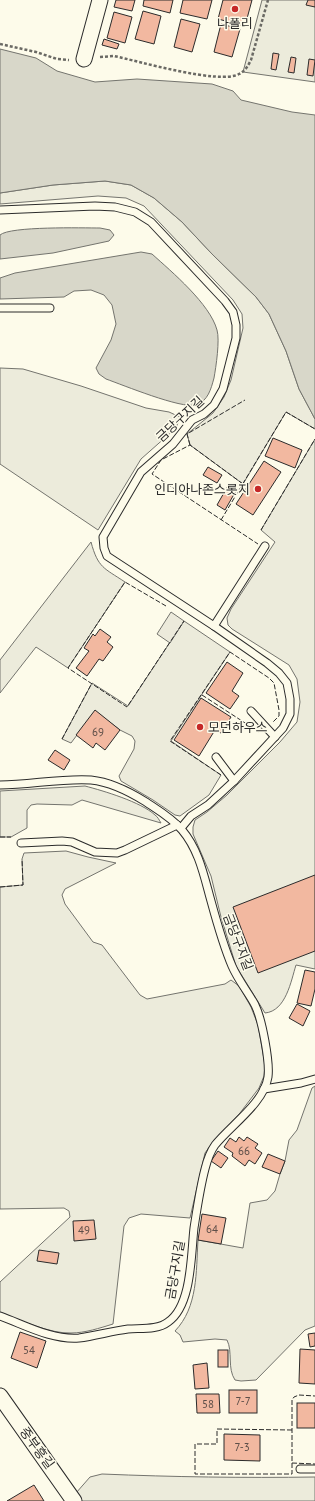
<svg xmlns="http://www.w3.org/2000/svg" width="315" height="1501" font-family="'PT Sans','Noto Sans KR',sans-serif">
  <rect width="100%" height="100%" fill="#fdfbea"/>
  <g fill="#ecebdb" stroke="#74746e">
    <path d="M262 0H315V82L243 72Z"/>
    <path d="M105 181 131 185 154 198 182 222 212 254 256 297 269 314 286 351 299 389 315 419V429L286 412 243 484 190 445 187 434 213 413 224 397 231 380 243 328 242 314 233 300 144 206 126 198 98 196 0 204V193L53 185Z"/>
    <path d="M0 368 23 369 81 386 146 408 169 412 180 417 176 428 141 459 98 530 0 464Z"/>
    <path d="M315 439V969L296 965C291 981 286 1011 265 1013L236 966 221 917 211 876 193 834V827L195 820 207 812 227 795 280 742 297 722 300 702 297 679 289 665 232 629 228 625 227 618 231 609 275 542 261 530Z"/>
    <path d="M91 542C98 568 104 568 125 582L68 668 36 647 0 693V660Z"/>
    <path d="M184 621 230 652 171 741 221 775 209 795 180 816 175 815 153 800 121 781 119 776 134 749 135 741 132 736 120 730 95 711 71 743 62 739 92 683 128 706Z"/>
    <path d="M85 786C104 791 141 802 155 815 158 817 159 820 161 823L82 800 72 805 37 804 31 805 27 810V828L11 837H0V791Z"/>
    <path d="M66 851 88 857 116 863 65 889 62 895 65 904 93 942 102 945 140 995 147 999 225 984 231 980 239 986 251 1007 258 1025 265 1065 264 1076 259 1088 240 1113 213 1142 205 1153 190 1218 141 1214 129 1218 124 1226 113 1324C100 1328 85 1333 71 1333 51 1334 20 1320 0 1313V1282L70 1217 69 1211 64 1208 0 1209V887L23 885 22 859 24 853Z"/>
    <path d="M315 1086V1326L305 1330 256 1380 241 1381 235 1380C227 1368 233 1352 227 1340L215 1339 183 1342 180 1335 175 1331C198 1307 196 1272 198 1240L243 1248 250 1203 267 1200 275 1191 280 1174 285 1161 289 1140 297 1130 312 1088Z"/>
    <path d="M102 1474C173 1477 244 1478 315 1477V1501H81L76 1493 90 1477Z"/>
  </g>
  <path fill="#eceadb" stroke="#74746e" d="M171 612 184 621 170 643 157 634Z"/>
  <g fill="#d8d7c9" stroke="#74746e">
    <path d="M0 49 36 58 57 71 95 82 137 79 212 84 233 91 241 100 292 112 315 115V419L299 389 286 351 269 314 256 297 212 254 182 222 154 198 131 185 105 181 53 185 0 193Z"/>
    <path d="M100 228 110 230 114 235 109 241 53 253 0 259V235C10 226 83 228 100 228Z"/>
    <path d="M141 252 152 254C172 272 210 304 217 330 220 340 216 367 214 378 211 389 208 401 196 405 181 409 123 385 106 379L99 374 96 368 111 340 116 324 112 305 104 295 91 290 74 291 64 297 0 299V278L15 273Z"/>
  </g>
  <g fill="#f2b8a0" stroke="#2b2b2b">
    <path d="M116 0H135L132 11 114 7Z"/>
    <path d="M144 0H173L170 13 143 6Z"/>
    <path d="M183 0H212L207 19 180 13Z"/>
    <path d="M223 0H252L245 26 218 19Z"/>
    <path d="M308 0H315V7L306 5Z"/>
    <path d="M143 11 161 16 154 44 135 39Z"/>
    <path d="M114 12 132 17 125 43 107 38Z"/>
    <path d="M181 19 200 24 192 52 174 47Z"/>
    <path d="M221 24 240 29 232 57 214 52Z"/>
    <path d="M104 39 119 44 117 49 102 45Z"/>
    <path d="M273 53 279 54 276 70 271 69Z"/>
    <path d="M291 57 296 58 294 73 288 72Z"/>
    <path d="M309 59 315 60 313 76 307 75Z"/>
    <path d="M273 438 302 450 295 468 265 456Z"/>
    <path d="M264 461 281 472 253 515 236 504Z"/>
    <path d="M208 467 222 475 217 483 203 475Z"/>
    <path d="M229 484 237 489 225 510 217 505Z"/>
    <path d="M100 629 111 637 107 642 113 647 103 661 99 659 87 676 76 668 89 651 84 648 93 634 95 636Z"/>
    <path d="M227 662 243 673 232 691 239 696 230 709 206 693Z"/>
    <path d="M201 698 231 717 221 733 215 730 199 756 174 740Z"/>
    <path d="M95 710 120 730 105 750 96 743 93 748 76 735Z"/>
    <path d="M55 750 70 760 64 770 48 760Z"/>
    <path d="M315 875V951L258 973 233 907Z"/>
    <path d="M305 970 315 972V989L311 1006 297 1003Z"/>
    <path d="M297 1004 310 1011 303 1026 289 1018Z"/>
    <path d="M239 1137 244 1141 247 1137 258 1144 255 1148 262 1153 255 1164 249 1160 245 1166 232 1156 233 1153 224 1147 230 1138 236 1142Z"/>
    <path d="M218 1151 228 1158 221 1168 211 1161Z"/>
    <path d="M268 1154 285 1161 280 1174 262 1167Z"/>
    <path d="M202 1214 226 1218 221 1244 198 1240Z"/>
    <path d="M94 1220 96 1239 74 1241 73 1221Z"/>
    <path d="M39 1250 59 1253 57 1264 37 1261Z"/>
    <path d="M20 1332 46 1341 37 1368 11 1358Z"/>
    <path d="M315 1333V1346L310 1347 308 1334Z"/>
    <path d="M300 1349 315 1350V1384L299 1383Z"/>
    <rect x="218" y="1350" width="10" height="17"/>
    <path d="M207 1363 209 1388 195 1389 193 1365Z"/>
    <rect x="229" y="1390" width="28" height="23"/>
    <path d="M196 1394H219L220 1413H197Z"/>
    <rect x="297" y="1403" width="18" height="25"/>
    <path d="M224 1434 260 1435V1461L224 1460Z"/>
    <path d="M34 1485 44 1501H7Z"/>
  </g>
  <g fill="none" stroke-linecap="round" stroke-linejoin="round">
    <g stroke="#2b2b2b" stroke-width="9">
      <g id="service">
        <path d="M0 210 95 206 115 207 135 212 151 222 225 301 233 312 236 325V338L223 389 214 405 204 414 192 420 173 444 141 472 103 537 104 548 107 556 214 626 267 663 279 673 287 683 290 699V714L283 728 234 781 208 805 191 816 181 828"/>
        <path d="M0 308H50"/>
        <path d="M214 626 265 546"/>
        <path d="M251 711 275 737"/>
        <path d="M216 757 234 781"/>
        <path d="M0 785C30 785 61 778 91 780 111 782 130 792 146 802 158 810 172 818 182 830 199 850 204 876 211 901 217 923 223 945 232 966 238 980 248 992 255 1005 262 1019 270 1062 268 1077 264 1103 231 1125 215 1145 210 1152 207 1161 205 1169 200 1188 197 1209 194 1228 191 1254 192 1306 168 1322 158 1330 141 1328 128 1329 112 1331 95 1336 79 1338 51 1340 25 1325 0 1316"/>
        <path d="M21 843 62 841 72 842 95 852 117 853 125 850 177 825"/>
        <path d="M264 1089 301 1083 315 1079"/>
        <path d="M300 1469H315"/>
      </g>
    </g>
    <g stroke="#2b2b2b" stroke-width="17">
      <g id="minor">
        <path d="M84 59 100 0"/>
        <path d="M0 1396 74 1501"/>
      </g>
    </g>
    <g stroke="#6a6964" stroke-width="2.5" stroke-dasharray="3 2" stroke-linecap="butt">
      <path d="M0 44 36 52 57 59 69 60"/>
      <path d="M100 57 114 56C138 61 220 85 239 74 245 71 248 66 251 60L268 0"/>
    </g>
    <use href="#service" stroke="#fdfbea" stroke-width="7"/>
    <use href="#minor" stroke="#fdfbea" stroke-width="15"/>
    <g stroke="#2b2b2b" stroke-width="1" stroke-dasharray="5 2" stroke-linecap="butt">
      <path d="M190 445 187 434 245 400"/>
      <path d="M243 484 190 445 161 460 152 474 258 544"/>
      <path d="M221 520 286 412 315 429"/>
      <path d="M261 530 315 439"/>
      <path d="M166 606 125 582 68 668 127 707 184 621"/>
      <path d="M202 695 259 732"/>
      <path d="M62 739 92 683"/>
      <path d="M221 775 170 741 230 652 269 678 274 683 279 710V716L272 723"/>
      <path d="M0 837H11"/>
      <path d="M0 887 23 885 22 859"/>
      <path d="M292 1430 217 1429V1444H195V1474H292V1400L294 1397 299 1395 315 1396"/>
      <path d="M292 1463 315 1464"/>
    </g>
  </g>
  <g fill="#c62828" stroke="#fdfbea" stroke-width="1.5">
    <circle cx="235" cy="9" r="4"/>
    <circle cx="258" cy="489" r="4"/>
    <circle cx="200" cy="727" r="4"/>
  </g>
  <g text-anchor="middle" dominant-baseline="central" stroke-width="3" stroke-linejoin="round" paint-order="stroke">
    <g font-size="11" fill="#5d4e48">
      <text x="98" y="732">69</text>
      <text x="244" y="1151">66</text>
      <text x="212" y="1229">64</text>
      <text x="84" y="1230">49</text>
      <text x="29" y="1350">54</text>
      <text x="243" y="1401">7-7</text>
      <text x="208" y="1404">58</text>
      <text x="242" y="1447">7-3</text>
    </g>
    <g font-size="13" fill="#2b2b2b" stroke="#fdfbea">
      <text x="235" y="23">나폴리</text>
      <text x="250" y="489" text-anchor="end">인디아나존스롯지</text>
      <text x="208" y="727" text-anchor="start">모던하우스</text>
    </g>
    <g font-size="13" fill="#2b2b2b" stroke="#fdfbea">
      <text transform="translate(180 419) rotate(-43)">금당구지길</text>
      <text transform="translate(238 942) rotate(69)">금당구지길</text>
      <text transform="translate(175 1270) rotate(-80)">금당구지길</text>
      <text transform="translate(37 1448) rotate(54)">중부흥길</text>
    </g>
  </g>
</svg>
